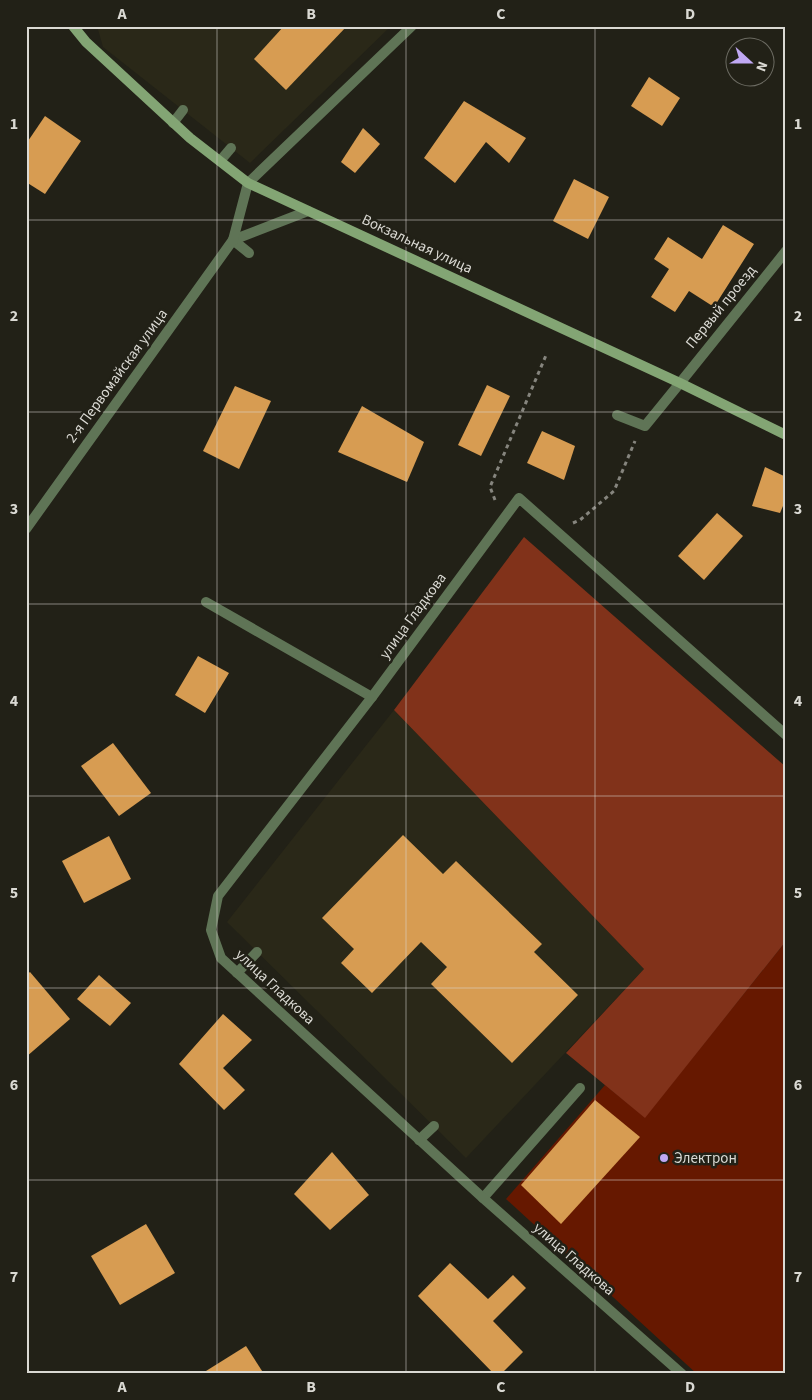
<svg xmlns="http://www.w3.org/2000/svg" width="812" height="1400" font-family="'Source Sans 3',sans-serif">
  <rect width="100%" height="100%" fill="#222117"/>
  <g fill="#2a2818">
    <path d="M97 26H391L250 163 103 47Z"/>
    <path d="M394 710 644 969 466 1158 227 922Z"/>
  </g>
  <path fill="#661800" d="M786 941V1374H697L506 1199 605 1085 645 1117Z"/>
  <path fill="#81321a" d="M524 537 786 767V941L645 1118 566 1053 644 969 394 710Z"/>
  <g fill="#d79c52">
    <path d="M284 26H347L286 90 254 59Z"/>
    <path d="M649 77 680 98 662 126 631 106Z"/>
    <path d="M464 101 526 138 509 163 486 142 455 183 424 158Z"/>
    <path d="M45 116 81 141 45 194 26 182V144Z"/>
    <path d="M363 128 380 144 355 173 341 162Z"/>
    <path d="M574 179 609 197 588 239 553 221Z"/>
    <path d="M723 225 754 244 714 307 689 291 675 312 651 297 669 269 654 259 668 237 702 259Z"/>
    <path d="M487 385 510 396 481 456 458 445Z"/>
    <path d="M235 386 271 401 239 469 203 451Z"/>
    <path d="M362 406 424 442 407 482 338 452Z"/>
    <path d="M542 431 575 446 564 480 527 463Z"/>
    <path d="M765 467 786 477V499L780 513 752 506Z"/>
    <path d="M717 513 743 536 704 580 678 556Z"/>
    <path d="M198 656 229 673 205 713 175 695Z"/>
    <path d="M113 743 151 793 119 816 81 766Z"/>
    <path d="M403 835 443 874 456 861 542 944 534 952 578 995 512 1063 431 984 447 967 421 942 372 993 341 963 354 949 322 918Z"/>
    <path d="M109 836 131 879 84 903 62 861Z"/>
    <path d="M30 972 70 1019 26 1057V975Z"/>
    <path d="M99 975 131 1003 110 1026 77 999Z"/>
    <path d="M223 1014 252 1040 223 1068 245 1090 224 1110 179 1064Z"/>
    <path d="M595 1100 640 1137 561 1224 521 1185Z"/>
    <path d="M332 1152 369 1195 330 1230 294 1194Z"/>
    <path d="M146 1224 175 1273 120 1305 91 1256Z"/>
    <path d="M450 1263 488 1299 513 1275 526 1288 493 1321 523 1352 501 1374H494L418 1296Z"/>
    <path d="M246 1346 264 1374H208L206 1371Z"/>
  </g>
  <g fill="none" stroke-linecap="round" stroke-linejoin="round">
    <g stroke="#86857e" stroke-width="3" stroke-dasharray="4 4" stroke-linecap="butt">
      <path d="M495 500 490 487 547 353"/>
      <path d="M573 523 580 520 614 491 635 441"/>
    </g>
    <g stroke="#5f7456" stroke-width="10">
      <path d="M173 123 183 110"/>
      <path d="M220 161 231 148"/>
      <path d="M248 183 412 26"/>
      <path d="M233 240 249 253"/>
      <path d="M617 415 645 426 680 383"/>
      <path d="M206 602 372 697"/>
      <path d="M237 973 257 952"/>
      <path d="M419 1140 434 1126"/>
      <path d="M483 1198 580 1088"/>
    </g>
    <g stroke="#5f7456" stroke-width="10">
      <path d="M233 240 308 211"/>
      <path d="M680 383 786 251"/>
      <path d="M26 529 233 240 248 183"/>
      <path d="M682 1374 483 1198 221 958 211 930 218 896 372 697 519 498 786 735"/>
    </g>
    <path stroke="#83a574" stroke-width="10" d="M73 26 86 42 190 138 248 183 680 383 786 435"/>
  </g>
  <path fill="none" stroke="#dad9d3" stroke-width="1" stroke-opacity="0.55" d="M217 26V1374M406 26V1374M595 26V1374M26 220H786M26 412H786M26 604H786M26 796H786M26 988H786M26 1180H786"/>
  <circle fill="#c0a8f3" stroke="#222117" stroke-width="2" cx="664" cy="1158" r="5"/>
  <g text-anchor="middle" dominant-baseline="central" stroke-width="5" stroke-linejoin="round" paint-order="stroke">
    <g font-size="15" fill="#dad9d3" stroke="#222117">
      <text transform="translate(417 244) rotate(25)">Вокзальная улица</text>
      <text transform="translate(721 307) rotate(-51)">Первый проезд</text>
      <text transform="translate(117 376) rotate(-54)">2-я Первомайская улица</text>
      <text transform="translate(413 616) rotate(-54)">улица Гладкова</text>
      <text transform="translate(275 987) rotate(43)">улица Гладкова</text>
      <text transform="translate(574 1259) rotate(41)">улица Гладкова</text>
    </g>
    <g font-size="15" fill="#dad9d3" stroke="#222117" text-anchor="start">
      <text x="674" y="1158">Электрон</text>
    </g>
  </g>
  <rect width="812" height="1400" fill="none" stroke="#222117" stroke-width="55"/>
  <g transform="translate(750 62) rotate(111)"><circle r="24" fill="#222117" stroke="#6c6b62"/>
  <path d="M0-4L9 19L0 12L-9 19Z" fill="#c0a8f3"/>
  <text y="-8" font-size="14" font-weight="bold" text-anchor="middle" fill="#dad9d3">N</text>
  </g>
  <rect x="28" y="28" width="756" height="1344" fill="none" stroke="#dad9d3" stroke-width="2"/>
  <g font-size="16" text-anchor="middle" font-weight="bold" fill="#dad9d3">
    <text x="122" y="19">A</text>
    <text x="311" y="19">B</text>
    <text x="501" y="19">C</text>
    <text x="690" y="19">D</text>
    <text x="14" y="129">1</text>
    <text x="798" y="129">1</text>
    <text x="14" y="321">2</text>
    <text x="798" y="321">2</text>
    <text x="14" y="514">3</text>
    <text x="798" y="514">3</text>
    <text x="14" y="706">4</text>
    <text x="798" y="706">4</text>
    <text x="14" y="898">5</text>
    <text x="798" y="898">5</text>
    <text x="14" y="1090">6</text>
    <text x="798" y="1090">6</text>
    <text x="14" y="1282">7</text>
    <text x="798" y="1282">7</text>
    <text x="122" y="1392">A</text>
    <text x="311" y="1392">B</text>
    <text x="501" y="1392">C</text>
    <text x="690" y="1392">D</text>
  </g>
</svg>
